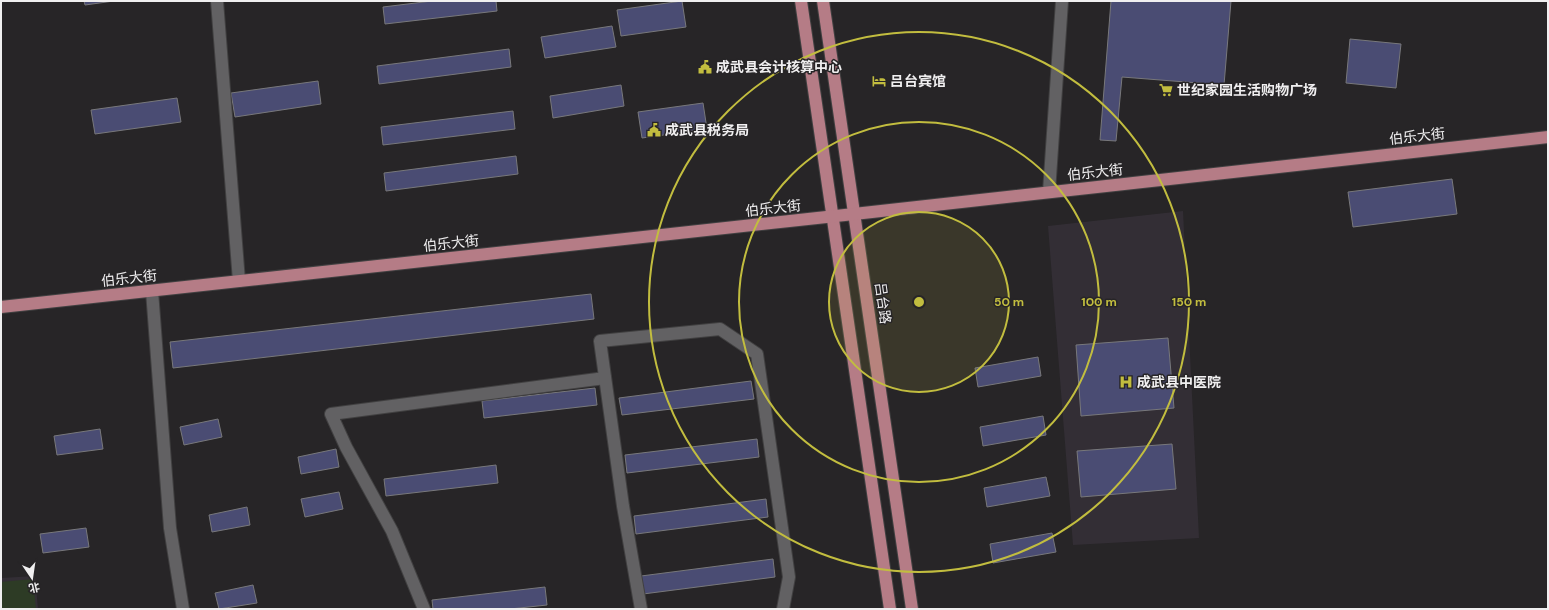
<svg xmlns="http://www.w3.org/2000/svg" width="1549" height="610" font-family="'DM Sans','Noto Sans SC',sans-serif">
  <rect width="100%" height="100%" fill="#272527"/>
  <g fill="#332e35">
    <path d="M1183 211 1199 538 1073 545 1048 226Z"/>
    <path d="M35 576 38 609H1V578Z"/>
  </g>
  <path fill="#2d3b25" d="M33 579 36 609H1V582Z"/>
  <g fill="#4a4c73" stroke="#78787b">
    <path d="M84 1H114L85 5Z"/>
    <path d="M432 1H496L497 11 385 24 383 7Z"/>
    <path d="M682 1 686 27 621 36 617 10Z"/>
    <path d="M1111 1H1231L1224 85 1122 77 1116 141 1100 140Z"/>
    <path d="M612 26 616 47 545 58 541 37Z"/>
    <path d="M1350 39 1401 44 1396 88 1346 83Z"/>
    <path d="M509 49 511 67 379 84 377 66Z"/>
    <path d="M318 81 321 104 235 117 231 93Z"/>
    <path d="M621 85 624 106 553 118 550 96Z"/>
    <path d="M177 98 181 122 95 134 91 110Z"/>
    <path d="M703 103 707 129 642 138 638 112Z"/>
    <path d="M513 111 515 129 383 145 381 127Z"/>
    <path d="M516 156 518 174 386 191 384 173Z"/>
    <path d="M1452 179 1457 214 1353 227 1348 192Z"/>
    <path d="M591 294 594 319 173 368 170 342Z"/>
    <path d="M1168 338 1174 408 1081 416 1076 345Z"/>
    <path d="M1038 357 1041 376 978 387 975 368Z"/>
    <path d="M751 381 754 399 622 415 619 398Z"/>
    <path d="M595 388 597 405 484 418 482 401Z"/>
    <path d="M1043 416 1046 435 983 446 980 427Z"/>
    <path d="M218 419 222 437 184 445 180 427Z"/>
    <path d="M100 429 103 449 57 455 54 436Z"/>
    <path d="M757 439 759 457 627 473 625 455Z"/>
    <path d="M1172 444 1176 489 1081 497 1077 451Z"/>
    <path d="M336 449 339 467 301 474 298 457Z"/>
    <path d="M496 465 498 483 386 496 384 479Z"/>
    <path d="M1046 477 1050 496 987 507 984 488Z"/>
    <path d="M339 492 343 509 305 517 301 499Z"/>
    <path d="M766 499 768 517 636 534 634 516Z"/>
    <path d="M247 507 250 525 212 532 209 515Z"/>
    <path d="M86 528 89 547 43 553 40 534Z"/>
    <path d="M1052 533 1056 552 993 563 990 544Z"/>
    <path d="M773 559 775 577 643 594 641 576Z"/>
    <path d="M253 585 257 603 219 609 215 593Z"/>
    <path d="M545 587 547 605 510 609H433L432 600Z"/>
  </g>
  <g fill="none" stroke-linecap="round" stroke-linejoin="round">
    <g stroke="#414041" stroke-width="14">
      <g id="minor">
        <path d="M217 1 239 281"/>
        <path d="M1049 192 1062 1"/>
        <path d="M152 291 170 528 183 609"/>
        <path d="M424 609 392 531 346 447 331 414 605 378"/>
        <path d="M641 609 623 506 600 341 720 329 757 354 789 577 783 609"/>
      </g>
    </g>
    <g stroke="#414041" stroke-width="14">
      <g id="major">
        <path d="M801 1 890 609"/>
        <path d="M823 1 912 609"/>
        <path d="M1 307 854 214 1548 137"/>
      </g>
    </g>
    <use href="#minor" stroke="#626163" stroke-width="12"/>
    <use href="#major" stroke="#b57c86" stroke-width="12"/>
  </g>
  <circle cx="919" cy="302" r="90" fill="#c2bd3f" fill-opacity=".12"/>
  <g fill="none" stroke="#c2bd3f" stroke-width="2">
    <circle cx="919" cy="302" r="90"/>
    <circle cx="919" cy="302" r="180"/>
    <circle cx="919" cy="302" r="270"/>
  </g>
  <defs>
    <g id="civic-bare" transform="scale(1.08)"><path d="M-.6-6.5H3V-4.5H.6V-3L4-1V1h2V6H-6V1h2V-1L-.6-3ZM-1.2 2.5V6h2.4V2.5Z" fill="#c2bd3f" stroke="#272527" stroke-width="2.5" paint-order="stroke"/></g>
    <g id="hotel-bare" transform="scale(1.08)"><path d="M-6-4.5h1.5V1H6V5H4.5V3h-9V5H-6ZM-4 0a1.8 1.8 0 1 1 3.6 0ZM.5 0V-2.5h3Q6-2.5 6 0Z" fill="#c2bd3f" stroke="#272527" stroke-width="2.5" paint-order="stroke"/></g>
    <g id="supermarket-bare" transform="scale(1.08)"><path d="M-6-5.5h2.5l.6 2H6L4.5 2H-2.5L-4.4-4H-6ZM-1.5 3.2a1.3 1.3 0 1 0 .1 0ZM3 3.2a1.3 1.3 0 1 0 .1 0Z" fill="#c2bd3f" stroke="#272527" stroke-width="2.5" paint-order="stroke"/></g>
    <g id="hospital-bare" transform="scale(1.08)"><path d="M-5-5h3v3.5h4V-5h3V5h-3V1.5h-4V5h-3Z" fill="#c2bd3f" stroke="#272527" stroke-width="2.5" paint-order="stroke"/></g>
  </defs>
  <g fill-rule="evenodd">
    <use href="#civic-bare" x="705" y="67"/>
    <use href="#hotel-bare" x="879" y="81"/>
    <use href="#supermarket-bare" x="1166" y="90"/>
    <use href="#civic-bare" x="654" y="130"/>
    <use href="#hospital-bare" x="1126" y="382"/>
  </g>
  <g text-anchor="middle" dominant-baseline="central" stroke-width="3" stroke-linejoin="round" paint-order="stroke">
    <g font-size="14" font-weight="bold" fill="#f0eff0" stroke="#272527" text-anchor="start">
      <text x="716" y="67">成武县会计核算中心</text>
      <text x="890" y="81">吕台宾馆</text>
      <text x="1177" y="90">世纪家园生活购物广场</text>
      <text x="665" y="130">成武县税务局</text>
      <text x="1137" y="382">成武县中医院</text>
    </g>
    <g font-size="14" fill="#f0eff0" stroke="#272527">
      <text transform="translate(1417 136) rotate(-6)">伯乐大街</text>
      <text transform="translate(1095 172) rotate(-6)">伯乐大街</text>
      <text transform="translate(773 208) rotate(-6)">伯乐大街</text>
      <text transform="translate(451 243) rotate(-6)">伯乐大街</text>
      <text transform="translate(129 278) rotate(-6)">伯乐大街</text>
      <text transform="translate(883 303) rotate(82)">吕台路</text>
    </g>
  </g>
  <circle cx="919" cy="302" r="6" fill="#c2bd3f" stroke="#272527" stroke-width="2"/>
  <g font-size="12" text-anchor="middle" font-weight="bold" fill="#c2bd3f" stroke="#272527" stroke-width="3" stroke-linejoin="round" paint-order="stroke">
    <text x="1009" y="306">50 m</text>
    <text x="1099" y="306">100 m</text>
    <text x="1189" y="306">150 m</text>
  </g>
  <rect width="1549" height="610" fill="none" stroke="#f0eff0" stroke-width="4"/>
  <g transform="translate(32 578) rotate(167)" stroke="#272527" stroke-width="3" paint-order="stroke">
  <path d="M0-3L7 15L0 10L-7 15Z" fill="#f0eff0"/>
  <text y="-6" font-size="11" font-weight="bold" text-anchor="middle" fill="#f0eff0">北</text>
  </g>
</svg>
